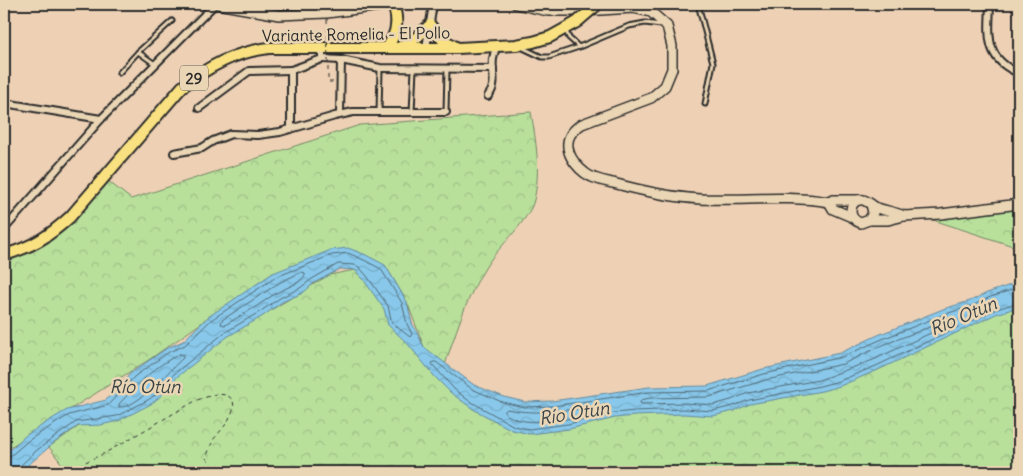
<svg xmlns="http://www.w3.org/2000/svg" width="1023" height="476" font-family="Delius,sans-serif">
  <defs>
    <pattern id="grass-dots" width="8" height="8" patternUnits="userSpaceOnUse" patternTransform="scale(1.25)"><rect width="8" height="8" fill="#b8e09b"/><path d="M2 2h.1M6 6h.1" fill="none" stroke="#9ec086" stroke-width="1.8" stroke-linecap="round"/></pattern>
    <pattern id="forest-crowns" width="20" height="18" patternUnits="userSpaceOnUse" patternTransform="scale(1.25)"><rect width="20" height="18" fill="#b8e09b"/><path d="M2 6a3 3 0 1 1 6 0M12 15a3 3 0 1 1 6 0" fill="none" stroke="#9ec086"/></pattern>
    <pattern id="water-waves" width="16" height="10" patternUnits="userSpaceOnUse" patternTransform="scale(1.25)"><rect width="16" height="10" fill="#89c8ea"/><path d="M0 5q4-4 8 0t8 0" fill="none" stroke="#76acc9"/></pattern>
  </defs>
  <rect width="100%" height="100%" fill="#eed1b5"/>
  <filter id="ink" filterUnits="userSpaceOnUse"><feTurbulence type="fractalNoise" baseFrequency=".02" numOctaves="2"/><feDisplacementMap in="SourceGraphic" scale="10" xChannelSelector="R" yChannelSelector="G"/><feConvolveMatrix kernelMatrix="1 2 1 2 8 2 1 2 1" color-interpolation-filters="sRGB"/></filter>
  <g filter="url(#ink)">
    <path fill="url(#grass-dots)" stroke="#728663" d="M217 4H395L279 15Z"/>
    <g fill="url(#forest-crowns)" stroke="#728663">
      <path d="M531 112C536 141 541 170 534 200 529 221 499 246 487 265 466 297 455 335 443 371L424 347 407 302 385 265 273 273 147 361 4 451V255L49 236 104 178 131 199 360 125Z"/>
      <path d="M1019 205V248L927 218Z"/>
      <path d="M355 270 386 293 415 352 505 425 695 401 1019 300V472H68L49 447 79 426 329 275Z"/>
    </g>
    <path fill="url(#water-waves)" stroke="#63899e" d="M348 248 366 255 385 265 407 302 412 323 424 347 474 385 504 397 525 402 552 401 649 387 707 386 763 369 840 353 878 335 943 309 970 301 987 293 1019 282V307L996 314 878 370 840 386 822 391 750 404 734 411 713 416 684 414 635 416 615 418 569 429 530 434 512 430 473 409 451 393 435 377 407 343 388 325 384 309 363 279 355 270 340 269 314 283 303 293 282 302 263 316 227 337 177 377 162 395 151 404 118 421 101 425 78 426 54 443 20 472H4V455L25 436 55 417 67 410 106 400 131 373 167 348 183 341 208 317 273 273 331 250Z"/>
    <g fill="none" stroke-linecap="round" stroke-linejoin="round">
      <g stroke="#516a77" stroke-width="1">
        <path d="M302 272 305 273V276L297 283 276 293 257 306 225 325 221 324 222 320 279 283Z"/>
        <path d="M1019 287 988 298 972 306 945 314 880 340 842 357 764 374 708 391 649 392 553 406 524 407 502 402 472 389 436 362H433L432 364 454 389 468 400 514 426 529 429 568 424 614 413 635 411 684 409 713 411 733 406 749 400 820 386 839 381 876 366 994 310 1019 302"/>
        <path d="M951 319 954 321 952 323 873 360 819 380 748 393 731 400 713 405 684 403 642 404 640 403 641 400 650 398 709 397 766 380 843 364 883 345Z"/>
        <path d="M180 354 183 355V358C169 370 137 409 119 407V404C138 384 154 366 180 354Z"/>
        <path d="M600 406 603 407 602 410C580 418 522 431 504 412L507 409C539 416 568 409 600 406Z"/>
        <path d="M4 458H8L29 440 69 415 108 405 135 376 169 352 185 345 211 320 276 277 332 255 348 253 364 260 381 269 402 303 407 324 412 334 410 337 392 323 388 306 367 276 359 267 355 265 338 264 312 279 300 288 280 298 261 311 224 333 174 374 159 392 148 400 117 416 76 422 37 450 19 467 17 472"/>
      </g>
      <g stroke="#2b2b2b" stroke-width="7">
        <g id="service">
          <path d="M698 4 713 63 705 104"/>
          <path d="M566 31 569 38 579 47"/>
          <path d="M521 47 542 57H549L579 47 629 26 645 23 661 25"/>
          <path d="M138 52 155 64"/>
          <path d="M119 73 138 52 172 21"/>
          <path d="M379 112 380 69"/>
          <path d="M412 112 414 69"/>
          <path d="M446 112 447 69"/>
        </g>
      </g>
      <g stroke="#2b2b2b" stroke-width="10">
        <g id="minor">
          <path d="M990 4C989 35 984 59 1019 73"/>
          <path d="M426 48 433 4"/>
          <path d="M322 59 341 60"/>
          <path d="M488 96C498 85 491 72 493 59 494 54 495 50 496 46"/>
          <path d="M4 103 101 119"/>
          <path d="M199 108 249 71 291 70"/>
          <path d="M340 114 341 60 380 68 493 69"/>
          <path d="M291 129V70L322 59V48"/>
          <path d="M174 153 202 148 213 141 231 134 258 135 280 132 335 116 353 112H446"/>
          <path d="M4 227 7 226 101 119 215 4"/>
        </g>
      </g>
      <g stroke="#2b2b2b" stroke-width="12">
        <g id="secondary">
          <path d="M217 4 279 15 327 13 395 4"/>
          <path d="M516 4 548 11H585L633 8 651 12 667 26 672 46V69L665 86 651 98 582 124C571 131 565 139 569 152 571 159 578 168 585 173 592 179 604 181 613 183 642 191 670 197 700 199 743 201 786 195 829 202L833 200H859"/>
          <path d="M829 202 833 209 852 217"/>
          <path d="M871 204 873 213 869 220 861 223C846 219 849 198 863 200 868 201 872 206 877 208 886 211 895 212 904 216"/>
          <path d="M869 220H888L904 216 941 214 1019 204"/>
        </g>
      </g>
      <g stroke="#2b2b2b" stroke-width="14">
        <g id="trunk">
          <path d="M400 47 416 38 430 25 442 39 456 47"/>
          <path d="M387 48C397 33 399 21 393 4"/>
          <path d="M4 255C32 247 48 237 70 217L182 87C209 66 235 52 269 48H458L516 45 533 42 550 37 577 22"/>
        </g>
      </g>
      <g stroke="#2b2b2b" stroke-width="1" stroke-dasharray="4 4" stroke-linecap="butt">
        <path d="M328 67V82H334"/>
        <path d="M64 472 105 453 197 400 216 394 227 395 233 400 234 408 227 423 213 440 206 458 217 472"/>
      </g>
      <use href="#service" stroke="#ead5b4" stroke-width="3"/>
      <use href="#minor" stroke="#ead5b4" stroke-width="6"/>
      <use href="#secondary" stroke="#ead5b4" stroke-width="9"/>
      <use href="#trunk" stroke="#f9e181" stroke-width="10"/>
      <g stroke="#2b2b2b" stroke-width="14" stroke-linecap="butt">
        <path id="trunk-bridge" d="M577 22 598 4"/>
      </g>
      <path stroke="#2b2b2b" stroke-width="1" stroke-dasharray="4 4" stroke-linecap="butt" d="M327 19 328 63"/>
      <use href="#trunk-bridge" stroke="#f9e181" stroke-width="10"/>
    </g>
  </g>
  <g text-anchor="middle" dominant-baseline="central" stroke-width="5" stroke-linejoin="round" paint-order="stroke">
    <rect fill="#ead5b4" stroke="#645e54" stroke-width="1" x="180" y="65.5" width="28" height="25" rx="4"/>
    <g font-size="15" font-weight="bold" fill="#2b2b2b">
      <text x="194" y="78">29</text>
    </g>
    <g font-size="16" fill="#2b2b2b" stroke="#ead5b4">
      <text transform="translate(356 34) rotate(-1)">Variante Romelia - El Pollo</text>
    </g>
    <g font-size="18" font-style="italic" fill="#394348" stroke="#ead5b4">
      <text transform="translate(963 316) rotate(-23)">Río Otún</text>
      <text x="145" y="386">Río Otún</text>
      <text transform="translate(574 413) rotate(-9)">Río Otún</text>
    </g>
  </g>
  <rect width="1023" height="476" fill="none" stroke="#ead5b4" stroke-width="20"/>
  <rect x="10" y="10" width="1003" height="456" fill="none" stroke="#2b2b2b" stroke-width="2" filter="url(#ink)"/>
</svg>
